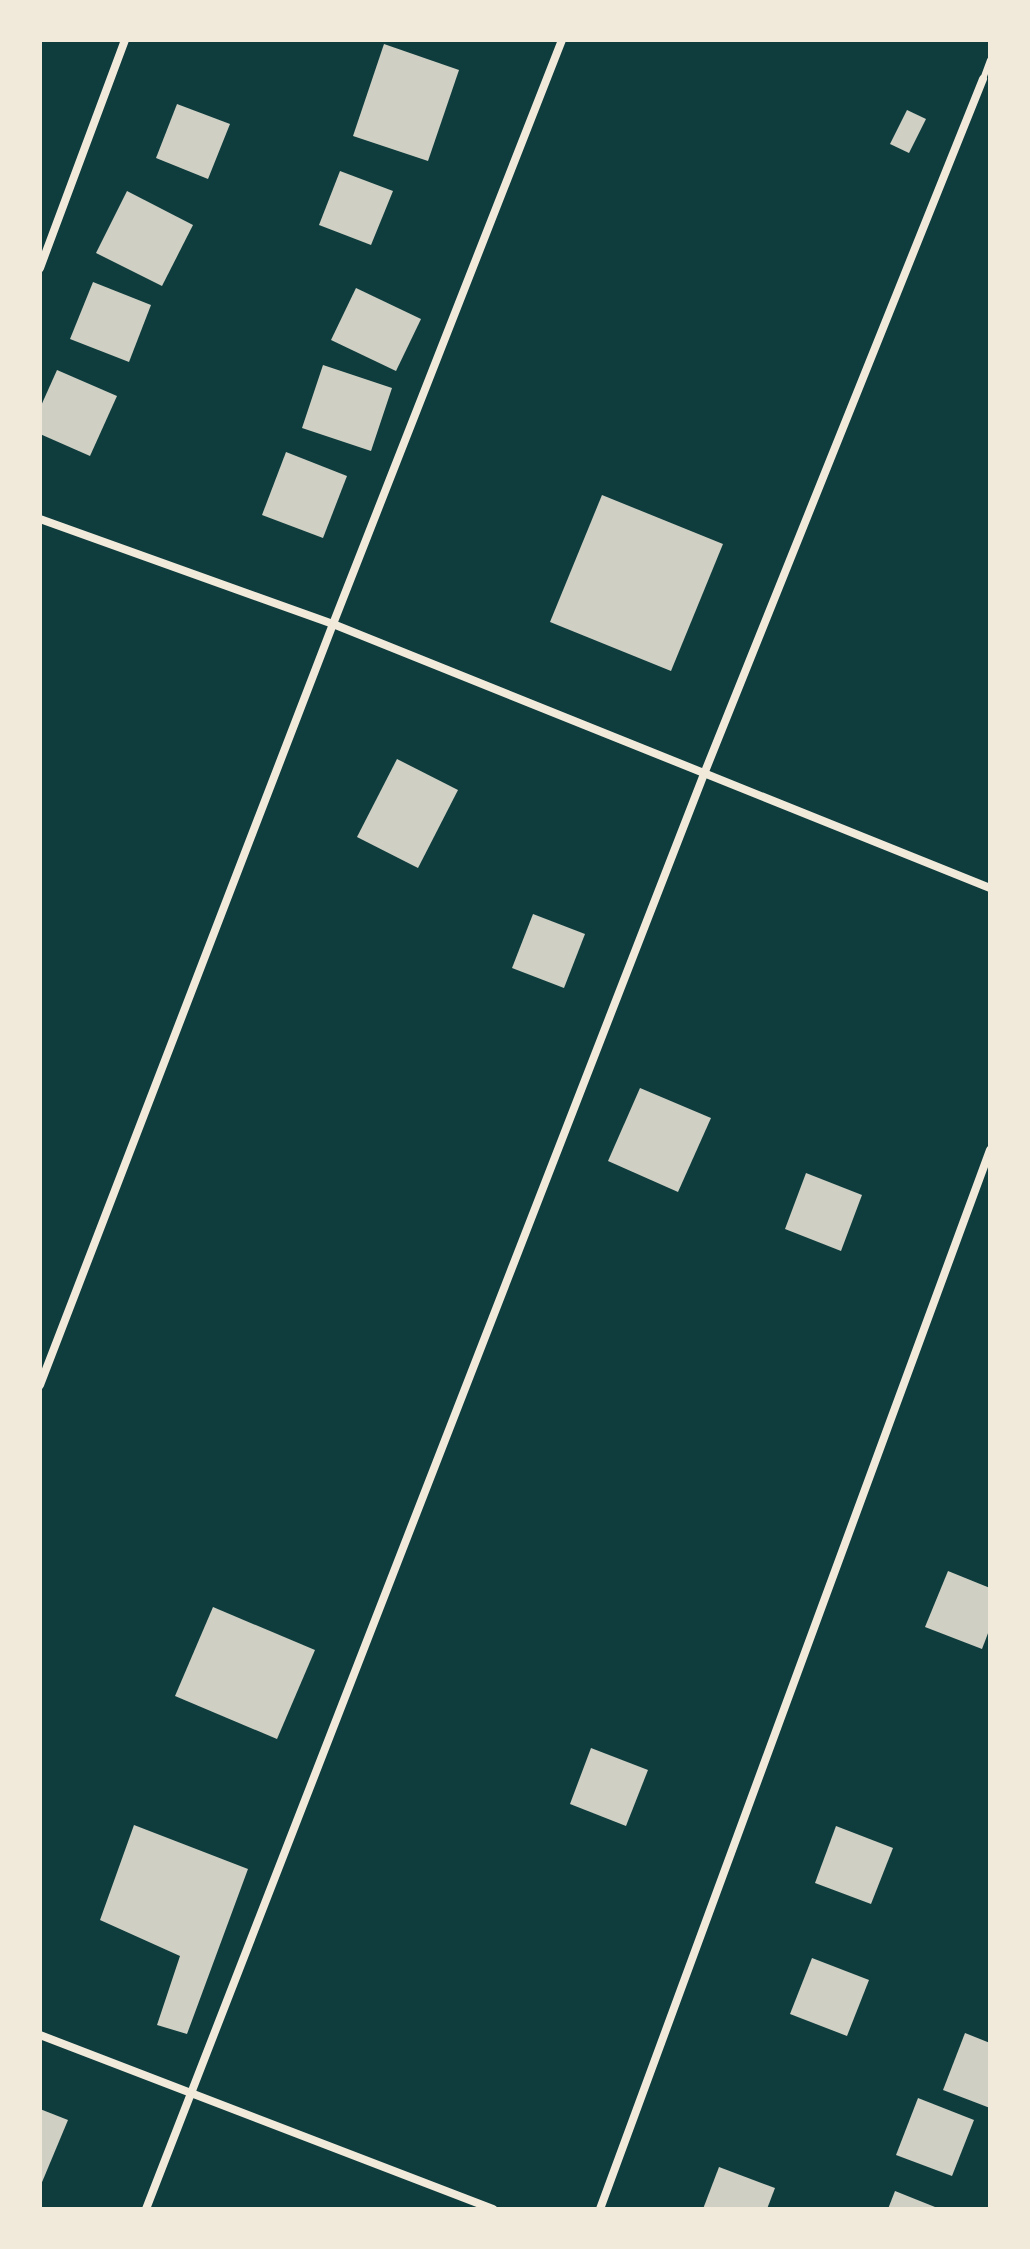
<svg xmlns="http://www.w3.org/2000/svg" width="1030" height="2249" font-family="Commissioner,sans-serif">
  <rect width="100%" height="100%" fill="#0f3d3e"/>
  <g fill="#cfcfc3">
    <path d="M384 44 459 70 428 161 353 136Z"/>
    <path d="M177 104 230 124 208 179 156 158Z"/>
    <path d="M907 110 926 119 909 153 890 144Z"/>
    <path d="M340 171 393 191 371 245 319 225Z"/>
    <path d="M127 191 193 225 162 286 96 253Z"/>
    <path d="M93 282 151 305 129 362 70 339Z"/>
    <path d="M356 288 421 319 396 371 331 340Z"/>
    <path d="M323 365 392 388 371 451 302 428Z"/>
    <path d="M57 370 117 396 90 456 40 434V408Z"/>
    <path d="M286 452 347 476 323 538 262 515Z"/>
    <path d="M602 495 723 544 671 671 550 622Z"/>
    <path d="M397 759 458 790 418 868 357 837Z"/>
    <path d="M533 914 585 934 564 988 512 968Z"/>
    <path d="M640 1088 711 1118 678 1192 608 1161Z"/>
    <path d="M806 1173 862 1195 841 1251 785 1229Z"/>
    <path d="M948 1571 990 1588V1628L982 1649 925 1627Z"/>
    <path d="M213 1607 315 1650 277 1739 175 1696Z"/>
    <path d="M591 1748 648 1770 626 1826 570 1804Z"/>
    <path d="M134 1825 248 1869 187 2034 157 2025 180 1956 100 1920Z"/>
    <path d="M836 1826 893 1848 871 1904 815 1883Z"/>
    <path d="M812 1958 869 1980 847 2036 790 2014Z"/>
    <path d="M965 2033 990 2043V2108L943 2090Z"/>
    <path d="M918 2098 974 2120 952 2176 896 2155Z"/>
    <path d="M40 2109 68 2120 40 2187Z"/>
    <path d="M719 2167 775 2188 767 2209H703Z"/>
    <path d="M895 2191 940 2209H888Z"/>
  </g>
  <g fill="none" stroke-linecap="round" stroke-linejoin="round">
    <path stroke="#f1e9da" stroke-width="6" d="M983 79 990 60"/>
    <g stroke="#f1e9da" stroke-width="8">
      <path d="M40 268 125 40"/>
      <path d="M40 519 333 624 990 888"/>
      <path d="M40 1385 333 624 562 40"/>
      <path d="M40 2035 493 2209"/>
      <path d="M146 2209 704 774 983 79"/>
      <path d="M600 2209 990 1150"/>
    </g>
  </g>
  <rect width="1030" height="2249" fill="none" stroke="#f1e9da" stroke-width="84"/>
</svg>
